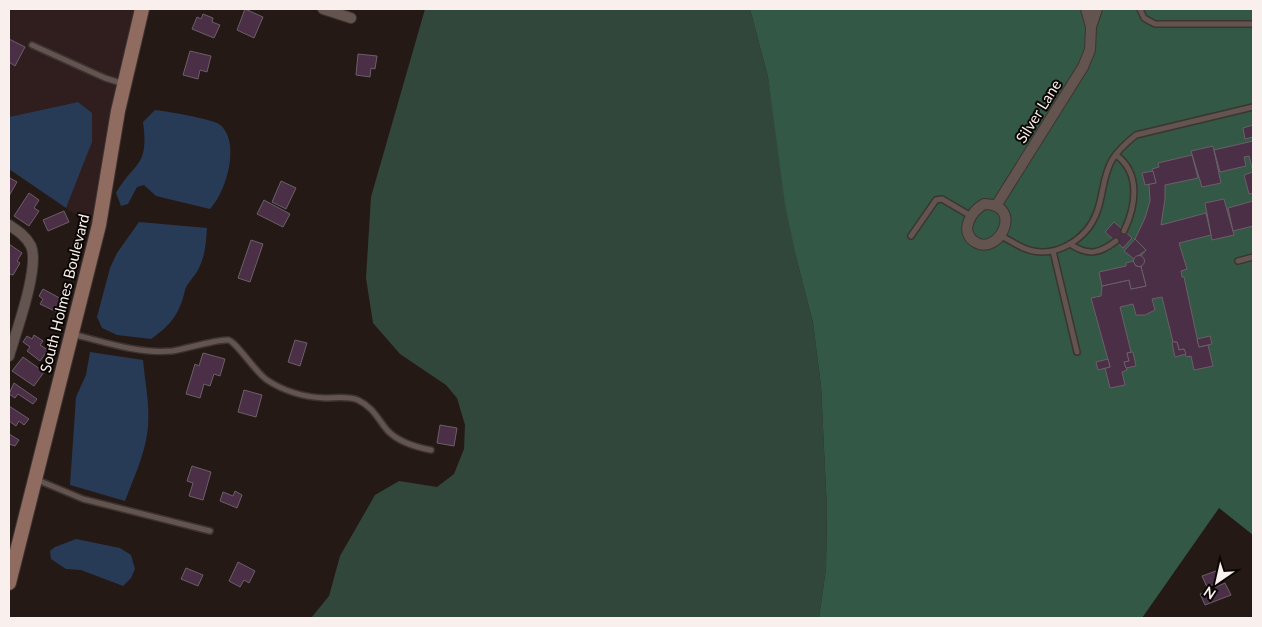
<svg xmlns="http://www.w3.org/2000/svg" width="1262" height="627" font-family="Lato,sans-serif">
  <rect width="100%" height="100%" fill="#251915"/>
  <path fill="#301d1e" d="M9 9H136L93 226 66 208 92 142 78 102 9 117Z"/>
  <path fill="#32473b" d="M425 9H750L768 77 797 261 813 323 821 386 827 511 826 568 819 618H311L329 596 340 556 375 495 399 481 437 487 454 474 464 449 465 425 457 398 446 385 400 354 373 323 366 278 371 197Z"/>
  <path fill="#335845" d="M750 9H1253V535L1219 508 1142 618H819L826 568 827 511 821 386 813 323 797 261 785 204 768 77Z"/>
  <g fill="#273b56">
    <path d="M78 102 92 113V142L66 208 9 169V117Z"/>
    <path d="M155 110C166 111 211 119 219 124 242 141 226 193 210 209L156 196 144 185 137 187 128 204 121 206 116 193C136 160 149 167 143 122Z"/>
    <path d="M139 222 207 228C206 243 205 257 198 270 195 276 187 283 185 290 180 313 171 325 151 339L117 335 102 328 97 317 110 268 117 253Z"/>
    <path d="M90 352 143 360C145 382 150 405 148 427 146 452 134 477 125 501L70 485 76 397 86 375Z"/>
    <path d="M76 539 120 548 131 555 135 569 131 578 123 586 81 570 66 569 51 559 50 551 55 547Z"/>
  </g>
  <g fill="#4a2f46" stroke="#6b5f68">
    <path d="M245 9 263 17 254 38 237 30Z"/>
    <path d="M203 14 213 18 212 22 220 25 214 38 192 29 197 17 201 19Z"/>
    <path d="M9 39 25 47 15 66 9 62Z"/>
    <path d="M190 51 211 56 207 72 200 70 198 79 183 75Z"/>
    <path d="M358 54 377 56 375 69 371 68 370 77 356 75Z"/>
    <path d="M1253 125V137L1245 139 1243 128Z"/>
    <path d="M1253 141V172L1249 156 1244 157 1246 166 1220 172 1214 150Z"/>
    <path d="M1213 146 1221 183 1202 187 1191 151Z"/>
    <path d="M1192 155 1198 178 1165 185V199L1161 225 1206 213 1211 235 1179 243 1187 269 1181 271 1182 277H1184L1199 347 1208 345 1213 366 1194 370 1191 356 1186 357 1184 349 1179 350 1177 342H1173L1162 297 1152 299 1155 310 1145 315H1136L1133 304 1120 307 1131 352 1127 353 1129 361 1124 362 1127 370 1122 372 1125 385 1110 388 1105 368 1110 367 1091 298 1101 296 1102 286 1129 280 1131 289 1146 286 1141 267 1144 260 1141 256 1146 250 1135 239 1145 218 1150 201 1149 184 1156 183 1152 169 1159 167 1158 163Z"/>
    <path d="M1153 171 1156 183 1145 185 1142 173Z"/>
    <path d="M1253 172V193L1249 194 1244 175Z"/>
    <path d="M10 178 17 182 9 196V179Z"/>
    <path d="M281 181 296 188 286 209 272 202Z"/>
    <path d="M29 193 39 200 34 208 39 211 29 226 14 216Z"/>
    <path d="M1224 199 1234 235 1212 240 1205 203Z"/>
    <path d="M264 200 290 214 283 227 257 214Z"/>
    <path d="M1253 201V226L1233 231 1228 208Z"/>
    <path d="M64 211 69 222 48 231 43 220Z"/>
    <path d="M1114 222 1132 238 1123 248 1105 232Z"/>
    <path d="M1135 239 1146 250 1134 259 1124 251Z"/>
    <path d="M251 240 263 244 250 282 238 278Z"/>
    <path d="M9 244 22 253 17 261 20 263 13 275 9 274Z"/>
    <circle cx="1139" cy="261" r="5.5"/>
    <path d="M1133 261 1136 266 1141 267 1146 286 1131 289 1129 280 1102 286 1099 272 1126 266V263Z"/>
    <path d="M43 289 65 301 59 313 40 304 43 299 39 296Z"/>
    <path d="M34 335 43 341 40 345 48 350 40 361 27 351 30 347 23 342 27 336 32 339Z"/>
    <path d="M1210 336 1212 344 1199 347 1197 339Z"/>
    <path d="M295 340 307 343 300 366 288 362Z"/>
    <path d="M1173 342H1177L1179 350 1184 349 1186 354 1175 357 1172 343Z"/>
    <path d="M1133 352 1136 366 1126 368 1124 362 1129 361 1127 353Z"/>
    <path d="M203 353 225 359 220 376 214 374 210 386 204 384 200 398 186 394 195 364 199 366Z"/>
    <path d="M23 357 44 372 34 386 12 371Z"/>
    <path d="M1108 359 1110 367 1098 370 1096 362Z"/>
    <path d="M14 383 37 399 33 404 18 394 15 398 9 394Z"/>
    <path d="M244 390 262 395 256 417 238 412Z"/>
    <path d="M9 406 29 419 24 425 19 421 16 426 9 421Z"/>
    <path d="M440 425 457 428 454 446 437 443Z"/>
    <path d="M9 434 19 440 15 446 9 444Z"/>
    <path d="M192 466 211 472 203 500 189 496 193 483 187 481Z"/>
    <path d="M235 491 242 495 237 508 220 501 223 492 233 496Z"/>
    <path d="M238 562 255 571 249 583 244 580 240 587 229 581Z"/>
    <path d="M186 568 203 575 198 586 181 579Z"/>
    <path d="M1216 571 1220 582 1207 587 1202 576Z"/>
    <path d="M1225 583 1231 595 1205 605 1200 594Z"/>
  </g>
  <g fill="none" stroke-linecap="round" stroke-linejoin="round">
    <g stroke="#3d3432" stroke-width="8">
      <g id="service">
        <path d="M1140 9 1144 18 1155 24H1253"/>
        <path d="M32 45 105 78 124 84"/>
        <path d="M1116 155C1141 173 1136 206 1124 231"/>
        <path d="M911 236 936 200 942 199 971 216"/>
        <path d="M1001 236C1010 240 1019 247 1029 250 1057 258 1087 239 1097 212 1103 196 1103 175 1112 160 1118 150 1126 143 1136 135L1253 107"/>
        <path d="M1070 244C1088 256 1099 254 1116 241"/>
        <path d="M1053 251 1077 352"/>
        <path d="M1238 261 1253 257"/>
        <path d="M72 334C105 342 138 354 172 351 186 349 217 339 228 340 236 341 255 372 267 380 285 392 304 397 325 398 336 398 348 396 358 400 374 408 377 418 387 430 398 442 415 447 431 450"/>
        <path d="M35 479 83 499 210 531"/>
      </g>
    </g>
    <g stroke="#3d3432" stroke-width="12">
      <g id="minor">
        <path d="M323 9 351 18"/>
        <path d="M1086 9 1091 27"/>
        <path d="M984 204C1025 204 999 257 975 242 958 231 972 211 984 204Z"/>
        <path d="M996 206 1083 67 1090 50 1091 27 1097 9"/>
        <path d="M9 225C18 231 26 236 31 246 40 267 16 332 9 356"/>
      </g>
    </g>
    <g stroke="#3d3432" stroke-width="16">
      <path id="secondary" d="M9 583 99 225 118 111 142 9"/>
    </g>
    <use href="#service" stroke="#63544f" stroke-width="5"/>
    <use href="#minor" stroke="#63544f" stroke-width="10"/>
    <use href="#secondary" stroke="#8f6b60" stroke-width="14"/>
  </g>
  <g text-anchor="middle" dominant-baseline="central" stroke-width="4" stroke-linejoin="round" paint-order="stroke">
    <g font-size="15" fill="#f9f0ed" stroke="#0a0604">
      <text transform="translate(1038 111) rotate(-58)">Silver Lane</text>
      <text transform="translate(64 293) rotate(-76)">South Holmes Boulevard</text>
    </g>
  </g>
  <rect width="1262" height="627" fill="none" stroke="#f9f0ed" stroke-width="20"/>
  <g transform="translate(1217 582) rotate(214)" stroke="#0a0604" stroke-width="4" paint-order="stroke">
  <path d="M0-4L9 19L0 12L-9 19Z" fill="#f9f0ed"/>
  <text y="-8" font-size="14" font-weight="bold" text-anchor="middle" fill="#f9f0ed">N</text>
  </g>
</svg>
